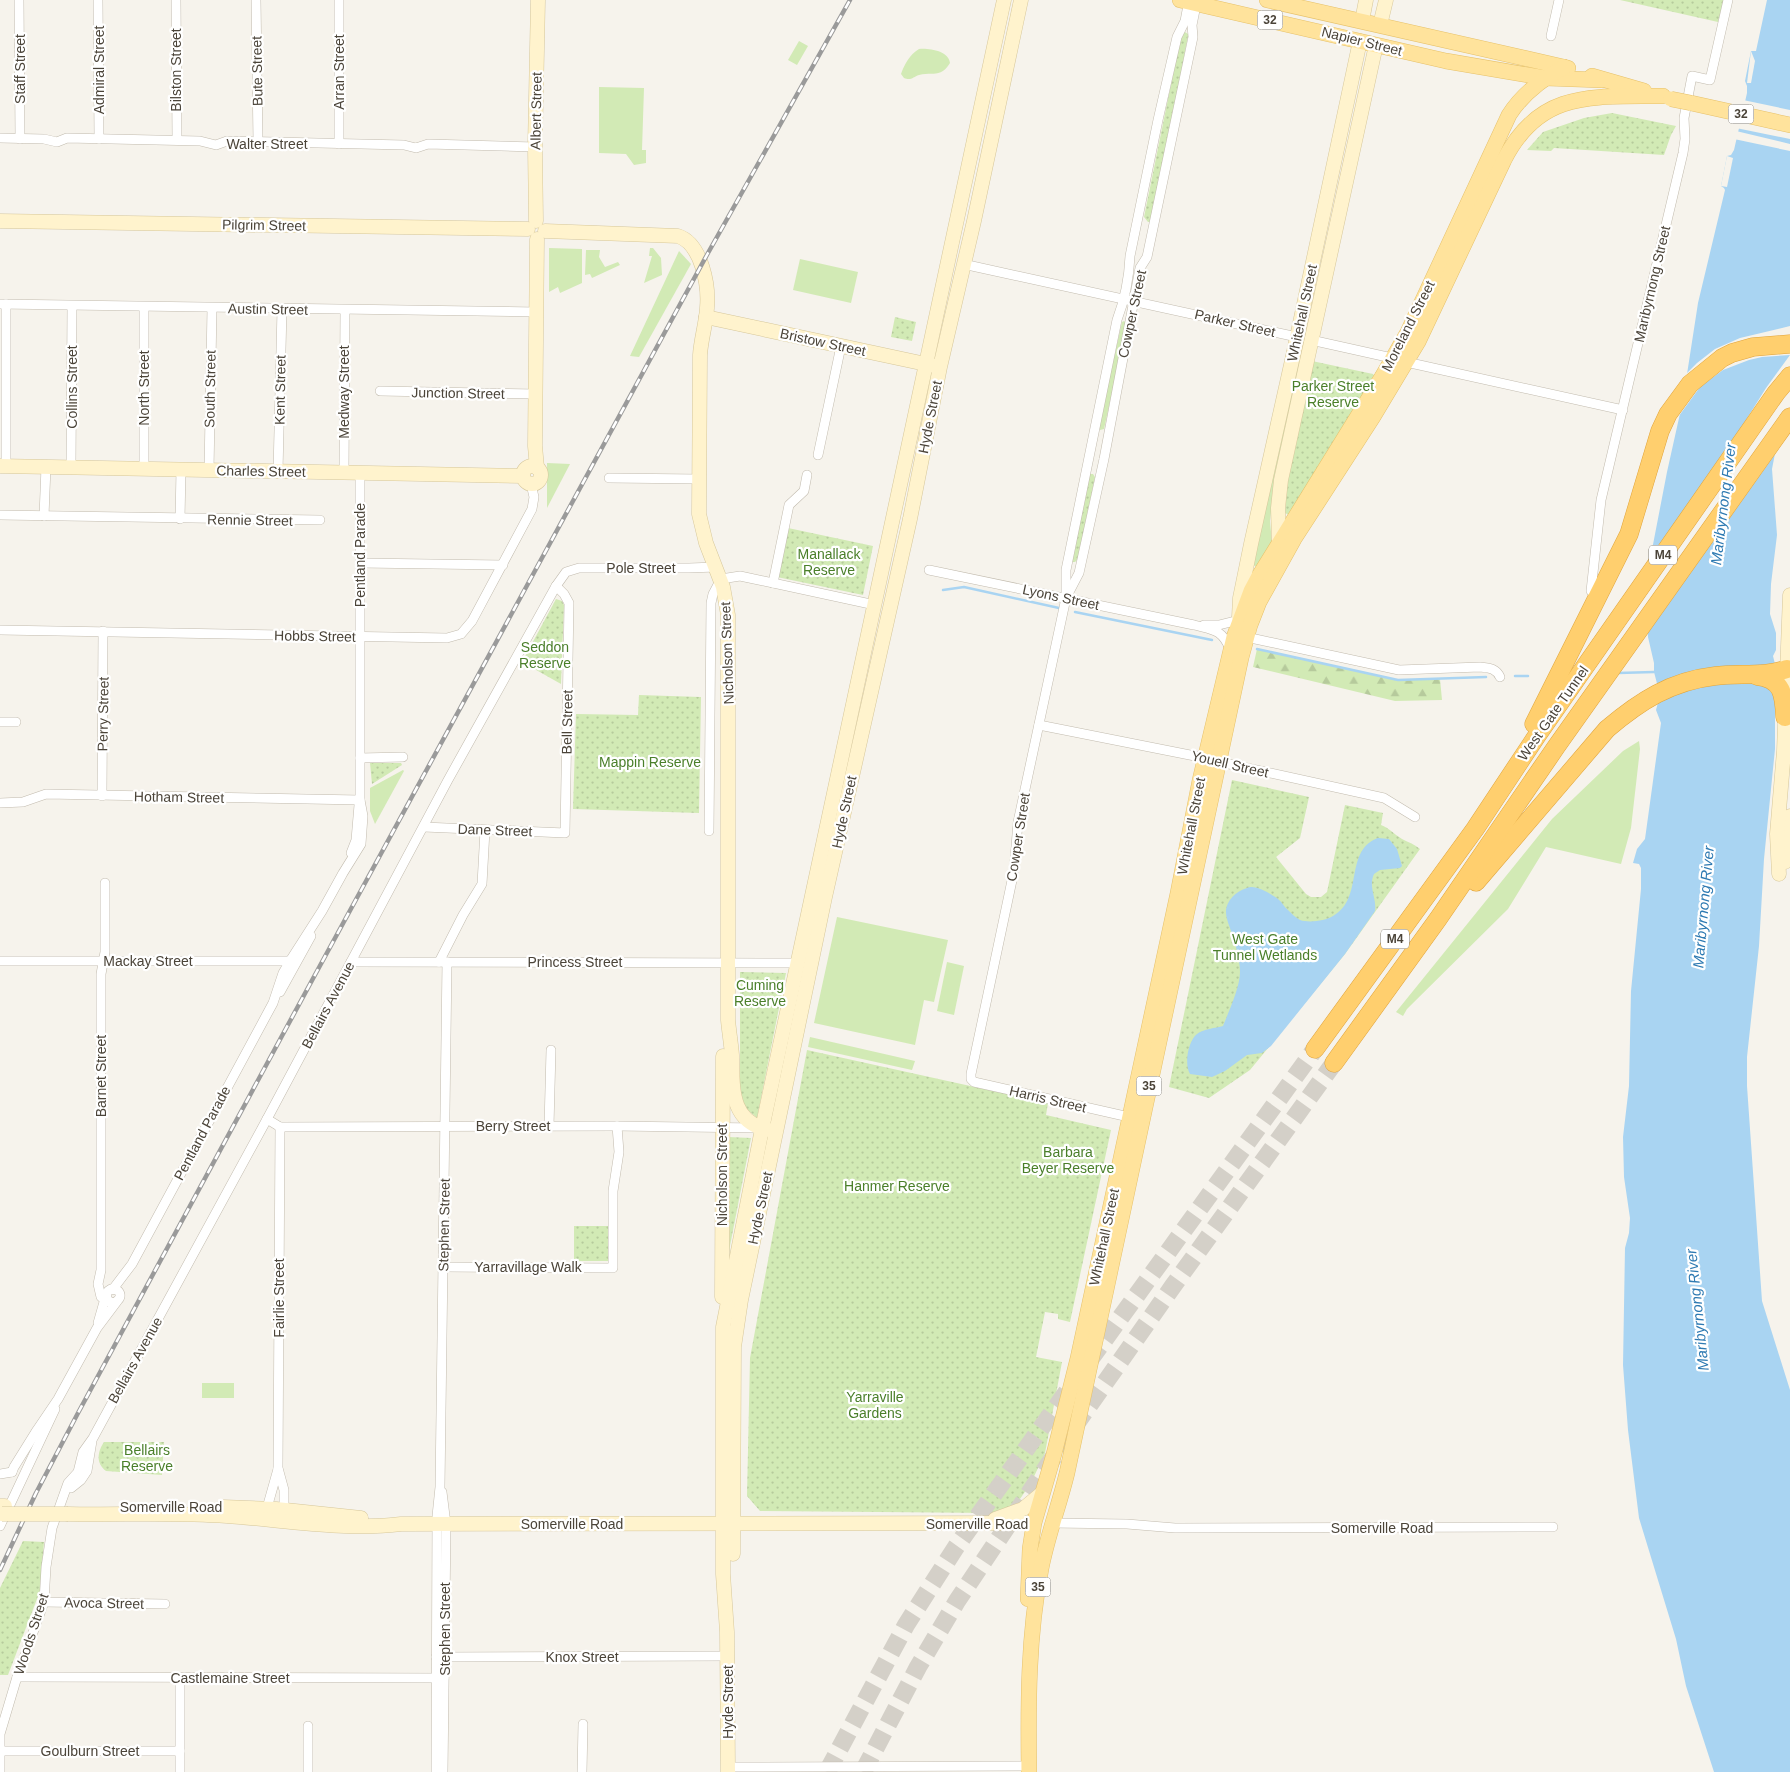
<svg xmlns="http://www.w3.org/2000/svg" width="1790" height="1772" font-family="Arial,sans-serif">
  <defs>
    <pattern id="forest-firs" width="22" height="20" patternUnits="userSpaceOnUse" patternTransform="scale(1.25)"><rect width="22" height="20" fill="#d2eab5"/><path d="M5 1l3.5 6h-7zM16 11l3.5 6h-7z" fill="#b6ca9c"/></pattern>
    <pattern id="park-dots" width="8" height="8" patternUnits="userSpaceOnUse" patternTransform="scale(1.25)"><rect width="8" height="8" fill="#d2eab5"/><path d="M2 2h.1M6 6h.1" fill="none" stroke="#b6ca9c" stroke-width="1.8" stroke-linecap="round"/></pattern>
  </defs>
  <rect width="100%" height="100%" fill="#f6f3ec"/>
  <g fill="#d2eab5">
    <path d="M799 41 808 46 797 65 788 60Z"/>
    <path d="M919 49C929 48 949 51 950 63 940 79 933 71 919 75 913 77 911 81 904 78L901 74C904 65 910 54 919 49Z"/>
    <path d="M599 87 644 88 642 150H646V163L634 165 626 154 599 153Z"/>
    <path d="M549 248 582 249V283L560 293 558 287 549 292Z"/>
    <path d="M650 248H653L661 258 662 275 644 283 652 256H649Z"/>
    <path d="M586 250H600L599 257 605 267 618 262 620 265 592 278 590 274 585 275Z"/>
    <path d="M679 251 691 264 639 357 630 356Z"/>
    <path d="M800 259 858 272 851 303 793 290Z"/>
    <path d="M1124 321 1127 324 1104 429 1100 430 1098 428 1122 322Z"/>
    <path d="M1297 359 1302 360 1272 503 1270 521 1272 542 1257 567 1251 564Z"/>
    <path d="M547 463 570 464 547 508Z"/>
    <path d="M1639 741 1640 749 1631 828 1621 864 1546 847 1508 909 1407 1009 1403 1016 1396 1012 1552 819 1623 751Z"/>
    <path d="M403 770 404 771 375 824 370 811V788Z"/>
    <path d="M837 917 948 940 934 1002 924 1000 915 1045 814 1023Z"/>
    <path d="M947 962 964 966 954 1015 937 1011Z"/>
    <path d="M810 1037 915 1061 912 1070 808 1047Z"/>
    <rect x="202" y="1383" width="32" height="15"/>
  </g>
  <path fill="url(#forest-firs)" d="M1257 649 1398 680 1440 679 1442 700 1395 701 1253 667Z"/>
  <g fill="url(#park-dots)">
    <path d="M1620 0H1724L1718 22Z"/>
    <path d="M1185 32 1188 34V36L1153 219 1152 222H1148L1144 217 1181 35Z"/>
    <path d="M1612 113 1676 126 1671 135 1664 155 1554 148 1551 151 1527 150 1543 132 1584 118Z"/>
    <path d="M895 317 916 322 912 341 891 337Z"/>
    <path d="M1312 361 1373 374 1376 378 1289 515 1285 513 1287 482Z"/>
    <path d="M1090 474H1093L1095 477 1078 559 1075 562H1072L1071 559Z"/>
    <path d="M788 528 873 546 863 595 777 577Z"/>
    <path d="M556 599 562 601 564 605 561 684 522 662Z"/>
    <path d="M639 695 701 697 699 813 573 809 576 714 638 715Z"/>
    <path d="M370 763H401L402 765 372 784Z"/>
    <path d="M1232 780 1309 797 1300 838 1276 857 1306 894 1311 897H1321L1327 892 1345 805 1383 813 1381 825C1389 828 1394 834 1402 839 1408 842 1414 844 1420 849L1345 954 1250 1070 1209 1098 1169 1087Z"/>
    <path d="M740 972 786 973 757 1118 740 1103Z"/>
    <path d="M807 1050 1048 1103 1046 1115 1111 1130 1070 1322 1058 1319V1314L1045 1312 1036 1357 1062 1362 1045 1453 1031 1483 1013 1509 994 1513 760 1511 747 1496 750 1358Z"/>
    <path d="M728 1137 751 1138 727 1261Z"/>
    <rect x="574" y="1226" width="35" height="35"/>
    <path d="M104 1442H164L162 1475 106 1471C95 1463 98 1451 104 1442Z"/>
    <path d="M23 1541 44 1542 40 1591 8 1675H0V1588Z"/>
  </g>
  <g fill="#a9d4f2">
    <path d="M1767 0H1790V376L1772 469 1777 535 1771 584 1770 614 1776 633V650L1773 656 1775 664V749L1764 859 1759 946 1747 1057V1086L1762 1301 1790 1390V1772H1714L1686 1686 1676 1639 1639 1518 1628 1430 1623 1365 1625 1248 1629 1233 1630 1218 1624 1177 1623 1137 1629 1086 1631 991 1641 889V868L1639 864 1633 863 1637 849 1645 839 1661 723 1656 710 1660 695 1654 672V663L1648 637 1645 586 1667 472 1683 400 1698 303 1725 190 1724 188 1721 186 1727 156 1731 155 1734 150 1747 93V86L1745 81 1751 51H1756Z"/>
    <path d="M1378 838 1389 839 1397 849 1402 866 1400 868 1380 870 1374 874C1368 887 1377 898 1375 911L1345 954 1271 1046 1262 1053 1247 1055 1225 1071 1212 1077 1190 1074C1184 1064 1188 1041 1197 1034 1203 1029 1216 1028 1223 1026 1229 1011 1240 987 1240 972 1240 958 1235 943 1231 931 1229 925 1226 918 1226 912 1226 901 1236 891 1247 888 1255 884 1271 894 1278 899 1282 902 1284 907 1288 910 1291 913 1296 918 1300 920 1309 923 1325 921 1333 916 1365 898 1343 851 1378 838Z"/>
  </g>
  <g fill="#f6f3ec">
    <path d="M1751 51 1755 61 1751 83H1747Z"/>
    <path d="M1743 100 1790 110V139L1736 128Z"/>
    <path d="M1736 131 1790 144V151L1734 139Z"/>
    <path d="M1727 156 1733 158 1727 187 1721 186Z"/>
    <path d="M1790 326V355L1762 357 1749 360 1723 370 1700 387 1676 420 1685 375 1697 363 1715 349 1740 338Z"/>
    <path d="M1790 355V386L1778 450 1645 637 1642 586 1766 388Z"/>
  </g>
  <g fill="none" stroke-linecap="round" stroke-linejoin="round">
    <g stroke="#a9d4f2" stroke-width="2.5">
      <path d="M943 590 964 587 1059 608"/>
      <path d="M1075 612 1212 640"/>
      <path d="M1257 649 1398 680 1486 677"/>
      <path d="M1618 673 1654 672"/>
      <path d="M1515 676H1528"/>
    </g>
    <g stroke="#d4d0c8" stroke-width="18" stroke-dasharray="18 9" stroke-linecap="butt">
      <path d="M1089 1361 1315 1049"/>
      <path d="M827 1772 906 1625 956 1547 1074 1382"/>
      <path d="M863 1772 918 1667 957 1601 1069 1434 1173 1286 1334 1063"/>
    </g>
    <g stroke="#c2bbae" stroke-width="10">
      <g id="street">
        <path d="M19 0 20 139"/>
        <path d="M98 0 99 139"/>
        <path d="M176 0 177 140"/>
        <path d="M256 0 258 142"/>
        <path d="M339 0V144"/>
        <path d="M1551 36 1559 0"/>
        <path d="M0 138 44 139 57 142 67 138 200 141 216 145 227 141 404 145 416 148 428 144 535 147"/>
        <path d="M963 264 1297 337"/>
        <path d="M0 304 536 312"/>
        <path d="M6 304V466"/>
        <path d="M1311 340 1392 358"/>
        <path d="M1406 362 1623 410"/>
        <path d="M380 391 536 394"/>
        <path d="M818 455 841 346"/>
        <path d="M71 467 72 306"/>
        <path d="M144 469V307"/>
        <path d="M209 470 212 308"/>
        <path d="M278 471 282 309"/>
        <path d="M344 472 345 311"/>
        <path d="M609 478 699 479"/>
        <path d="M0 515 320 520"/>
        <path d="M44 516 46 467"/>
        <path d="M180 519 181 470"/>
        <path d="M361 563 503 565"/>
        <path d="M929 570 1194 625C1213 630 1222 629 1230 649"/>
        <path d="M773 583 789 505 804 491 807 475"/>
        <path d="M1591 591 1601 500 1683 153 1685 139 1684 118 1692 76 1710 80 1728 0"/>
        <path d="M1067 596 1079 573 1104 459 1140 268 1147 257 1193 37 1192 25 1197 0"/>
        <path d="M1204 625H1219L1239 620"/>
        <path d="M0 630 447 638 461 634 472 621 532 509 534 497 531 484"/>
        <path d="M1246 637 1399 670 1480 667C1489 668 1496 668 1500 677"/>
        <path d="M0 722H16"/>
        <path d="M1039 725 1205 758"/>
        <path d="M360 758 403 757"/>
        <path d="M1220 762 1384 798 1415 817"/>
        <path d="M102 796 103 631"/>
        <path d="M0 803 23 802 46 794 360 800"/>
        <path d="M424 827 565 833 569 603 564 594 556 586"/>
        <path d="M709 831 711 603 713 594 721 579 740 576 875 605"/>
        <path d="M351 853 356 840 359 805"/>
        <path d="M105 883V952L101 974V1270L98 1284 101 1297 109 1302"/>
        <path d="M0 961H294"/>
        <path d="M351 962 798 963"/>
        <path d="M439 962 463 915 482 884 485 830"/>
        <path d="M280 992 311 936"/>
        <path d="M1129 1117 974 1082 971 1079V1074L1014 871 1018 822 1066 598V570L1117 320C1125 299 1129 279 1130 256L1158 120 1177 37 1185 21 1189 0"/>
        <path d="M267 1119 280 1127 617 1126 757 1128"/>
        <path d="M549 1126 551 1050"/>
        <path d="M280 1127 278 1468 284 1490V1509"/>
        <path d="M444 1267 613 1268V1191L619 1152 617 1126"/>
        <path d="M113 1289 132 1264 273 1003 283 973 290 961 322 911 343 873 361 844 363 816 360 800V473"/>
        <path d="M98 1323 106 1295"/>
        <path d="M12 1472 14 1467 37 1430 58 1399 97 1328 118 1300C121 1297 121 1293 117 1290L111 1289 108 1291 106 1296 109 1302 114 1303 118 1300"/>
        <path d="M0 1474 12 1472"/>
        <path d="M71 1488 81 1480 87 1471 92 1441"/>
        <path d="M442 1492 446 1524 443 1772"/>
        <path d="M267 1508 278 1469"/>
        <path d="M1052 1523 1127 1524 1175 1528 1553 1527"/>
        <path d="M0 1526 55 1409"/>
        <path d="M44 1602 165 1604"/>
        <path d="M436 1657 727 1656"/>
        <path d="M17 1677 444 1678"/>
        <path d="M0 1751H180"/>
        <path d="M728 1767 1029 1766"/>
        <path d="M0 1772V1734L17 1677 44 1602 46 1567 52 1528 68 1483 78 1472 83 1452 93 1438 267 1119 448 780 556 586 566 572 579 568H689L716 567"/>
        <path d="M180 1772V1678"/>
        <path d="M308 1772V1726"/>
        <path d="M436 1772 437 1516 440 1487 447 962"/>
        <path d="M582 1772 583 1724"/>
      </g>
    </g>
    <g stroke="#d6c79b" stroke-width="15">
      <g id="secondary">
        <path d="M1362 21 1366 0"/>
        <path d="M1380 25 1386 0"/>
        <path d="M0 221 528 229"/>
        <path d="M536 221 535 147 538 0"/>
        <path d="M545 231 678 236C702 244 709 286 707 308 706 324 701 339 700 355L699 514 706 543 723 587 728 615V1020C729 1031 731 1043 732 1055 733 1087 729 1122 769 1130"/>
        <path d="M537 239 535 446 537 468"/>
        <path d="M706 317 935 366"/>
        <path d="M0 466 523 476"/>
        <circle cx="532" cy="475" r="9"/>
        <path d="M1279 542 1278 508 1281 480 1376 45"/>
        <path d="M1239 617 1240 598 1251 544 1293 356 1360 41"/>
        <path d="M1785 862 1790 816"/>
        <path d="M1779 874 1777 834 1784 751 1790 595"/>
        <path d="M722 1297 723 1056"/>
        <path d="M0 1506H5"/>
        <path d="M223 1507 276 1509 361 1518"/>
        <path d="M68 1514C121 1515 174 1512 227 1516 285 1520 344 1531 401 1524L1034 1523"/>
        <path d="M995 1519 1023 1509 1041 1494"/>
        <path d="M733 1554 734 1347 741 1300 825 897 910 519 940 367 974 221 1021 0"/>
        <path d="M728 1772 727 1632 723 1574V1327L762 1129 1004 0"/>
      </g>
    </g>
    <g stroke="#e6c16a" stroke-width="16">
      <g id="primary">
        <path d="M1180 0 1446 61 1545 78 1601 80"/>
        <path d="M1267 0 1568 68"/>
        <path d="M1592 76 1644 91"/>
        <path d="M1691 103 1790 125"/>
        <path d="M1028 1599 1030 1549 1034 1523 1054 1454 1078 1358 1178 893 1200 780 1234 637 1251 591 1259 576 1382 377 1408 332 1509 115C1523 93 1542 79 1564 67"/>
        <path d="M1029 1772C1028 1704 1028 1636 1041 1569 1047 1537 1059 1506 1067 1473L1241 658 1250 625 1259 602 1294 539 1373 417 1418 342 1504 160C1540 89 1594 97 1663 96"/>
      </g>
    </g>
    <g stroke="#e0a43c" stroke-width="19">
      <g id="highway">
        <path d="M1757 676C1783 679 1784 695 1785 717"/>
        <path d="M1534 724 1629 534 1660 431 1668 414 1690 384 1722 358 1732 353 1753 347 1790 344"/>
        <path d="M1476 882 1607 729C1640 701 1671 681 1715 676 1739 673 1765 677 1787 669"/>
        <path d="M1315 1049 1475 829 1538 734 1776 393 1790 376"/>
        <path d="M1334 1063 1438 919 1556 747 1790 417"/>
      </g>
    </g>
    <use href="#street" stroke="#fff" stroke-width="9"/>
    <use href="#secondary" stroke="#fff3cd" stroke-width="14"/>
    <use href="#primary" stroke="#ffe39c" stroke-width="15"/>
    <use href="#highway" stroke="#ffcf6e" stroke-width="18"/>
    <g stroke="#9a9a9a" stroke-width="4.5">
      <path id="rail" d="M0 1570 36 1493 78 1413 316 973 708 253 850 0"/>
    </g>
    <use href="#rail" stroke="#fff" stroke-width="2.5" stroke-dasharray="8" stroke-linecap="butt"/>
    <g stroke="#d6c79b" stroke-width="15" stroke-linecap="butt">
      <path id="secondary-bridge" d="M2 1514H68"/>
    </g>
    <g stroke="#e6c16a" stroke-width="16" stroke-linecap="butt">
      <path id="primary-bridge" d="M1671 99 1691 103"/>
    </g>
    <use href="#secondary-bridge" stroke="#fff3cd" stroke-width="14"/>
    <use href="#primary-bridge" stroke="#ffe39c" stroke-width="15"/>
  </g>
  <g text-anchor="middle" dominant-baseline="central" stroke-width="4.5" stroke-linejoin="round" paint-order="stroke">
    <g fill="#fff" stroke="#817c74" stroke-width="1">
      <rect x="1257.5" y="10.5" width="25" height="19" rx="4"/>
      <rect x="1728.5" y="104.5" width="25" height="19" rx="4"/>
      <rect x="1649" y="545.5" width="28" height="19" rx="4"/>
      <rect x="1381" y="929.5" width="28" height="19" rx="4"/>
      <rect x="1136.5" y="1076.5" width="25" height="19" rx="4"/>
      <rect x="1025.5" y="1577.5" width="25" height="19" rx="4"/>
    </g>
    <g font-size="12" font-weight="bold" fill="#4b4439">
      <text x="1270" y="20">32</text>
      <text x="1741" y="114">32</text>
      <text x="1663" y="555">M4</text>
      <text x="1395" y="939">M4</text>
      <text x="1149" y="1086">35</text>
      <text x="1038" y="1587">35</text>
    </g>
    <g font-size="14" fill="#4b4439" stroke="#fff">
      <text transform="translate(1362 41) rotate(14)">Napier Street</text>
      <text transform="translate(20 69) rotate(-90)">Staff Street</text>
      <text transform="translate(99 70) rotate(-90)">Admiral Street</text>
      <text transform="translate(176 70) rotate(-90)">Bilston Street</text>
      <text transform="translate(257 71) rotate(-91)">Bute Street</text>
      <text transform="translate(339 72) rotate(-90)">Arran Street</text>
      <text transform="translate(536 111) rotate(-89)">Albert Street</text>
      <text x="267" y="144">Walter Street</text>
      <text transform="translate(264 225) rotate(1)">Pilgrim Street</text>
      <text transform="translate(1652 284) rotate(-77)">Maribyrnong Street</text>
      <text transform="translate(268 309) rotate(1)">Austin Street</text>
      <text transform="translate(1302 313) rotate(-78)">Whitehall Street</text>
      <text transform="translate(1132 314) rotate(-78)">Cowper Street</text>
      <text transform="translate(1235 323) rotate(13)">Parker Street</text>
      <text transform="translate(1408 326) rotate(-63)">Moreland Street</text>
      <text transform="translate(823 342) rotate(12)">Bristow Street</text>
      <text transform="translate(72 387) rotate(-90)">Collins Street</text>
      <text transform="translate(144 388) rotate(-90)">North Street</text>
      <text transform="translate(210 389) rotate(-89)">South Street</text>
      <text transform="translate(280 390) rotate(-89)">Kent Street</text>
      <text transform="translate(344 392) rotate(-90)">Medway Street</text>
      <text transform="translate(458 393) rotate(1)">Junction Street</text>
      <text transform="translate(930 417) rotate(-79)">Hyde Street</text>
      <text transform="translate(261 471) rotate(1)">Charles Street</text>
      <text transform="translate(250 520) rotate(1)">Rennie Street</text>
      <text transform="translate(360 555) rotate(-90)">Pentland Parade</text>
      <text x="641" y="568">Pole Street</text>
      <text transform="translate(1061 597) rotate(12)">Lyons Street</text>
      <text transform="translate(315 636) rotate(1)">Hobbs Street</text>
      <text transform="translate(727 653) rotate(-92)">Nicholson Street</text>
      <text transform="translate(1553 713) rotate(-55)">West Gate Tunnel</text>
      <text transform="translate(103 714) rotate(-89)">Perry Street</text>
      <text transform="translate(567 722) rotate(-89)">Bell Street</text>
      <text transform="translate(1230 764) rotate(13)">Youell Street</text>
      <text transform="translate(179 797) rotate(1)">Hotham Street</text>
      <text transform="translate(844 812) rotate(-78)">Hyde Street</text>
      <text transform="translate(1191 826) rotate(-79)">Whitehall Street</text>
      <text transform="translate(495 830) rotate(2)">Dane Street</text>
      <text transform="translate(1018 837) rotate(-81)">Cowper Street</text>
      <text x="148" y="961">Mackay Street</text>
      <text x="575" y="962">Princess Street</text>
      <text transform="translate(328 1005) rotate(-62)">Bellairs Avenue</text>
      <text transform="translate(101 1076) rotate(-90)">Barnet Street</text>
      <text transform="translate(1048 1099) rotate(13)">Harris Street</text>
      <text x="513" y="1126">Berry Street</text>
      <text transform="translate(202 1133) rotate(-62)">Pentland Parade</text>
      <text transform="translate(722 1175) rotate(-90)">Nicholson Street</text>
      <text transform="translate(760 1208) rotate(-78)">Hyde Street</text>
      <text transform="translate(444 1225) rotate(-89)">Stephen Street</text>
      <text transform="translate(1104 1237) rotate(-78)">Whitehall Street</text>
      <text x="528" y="1267">Yarravillage Walk</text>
      <text transform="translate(279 1298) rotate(-90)">Fairlie Street</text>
      <text transform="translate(135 1360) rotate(-61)">Bellairs Avenue</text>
      <text x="171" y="1507">Somerville Road</text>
      <text x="572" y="1524">Somerville Road</text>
      <text x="977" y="1524">Somerville Road</text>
      <text x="1382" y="1528">Somerville Road</text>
      <text transform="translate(104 1603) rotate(1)">Avoca Street</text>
      <text transform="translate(445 1629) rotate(-90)">Stephen Street</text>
      <text transform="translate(31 1634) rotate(-72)">Woods Street</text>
      <text x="582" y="1657">Knox Street</text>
      <text x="230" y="1678">Castlemaine Street</text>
      <text transform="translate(728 1702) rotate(-90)">Hyde Street</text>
      <text x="90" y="1751">Goulburn Street</text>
    </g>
    <g font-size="14" fill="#4a7f2a" stroke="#fff">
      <text x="1333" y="386">Parker Street<tspan x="1333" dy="16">Reserve</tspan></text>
      <text x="829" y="554">Manallack<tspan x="829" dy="16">Reserve</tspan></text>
      <text x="545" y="647">Seddon<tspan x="545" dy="16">Reserve</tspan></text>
      <text x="650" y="762">Mappin Reserve</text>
      <text x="1265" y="939">West Gate<tspan x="1265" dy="16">Tunnel Wetlands</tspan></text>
      <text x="760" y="985">Cuming<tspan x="760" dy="16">Reserve</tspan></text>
      <text x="1068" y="1152">Barbara<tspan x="1068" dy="16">Beyer Reserve</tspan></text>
      <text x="897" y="1186">Hanmer Reserve</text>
      <text x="875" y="1397">Yarraville<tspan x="875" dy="16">Gardens</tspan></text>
      <text x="147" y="1450">Bellairs<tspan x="147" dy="16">Reserve</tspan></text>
    </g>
    <g font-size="15" font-style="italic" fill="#2e7ab2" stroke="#fff">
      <text transform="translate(1723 504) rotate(-83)">Maribyrnong River</text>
      <text transform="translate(1703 907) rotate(-85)">Maribyrnong River</text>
      <text transform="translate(1697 1310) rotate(-96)">Maribyrnong River</text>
    </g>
  </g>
</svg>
